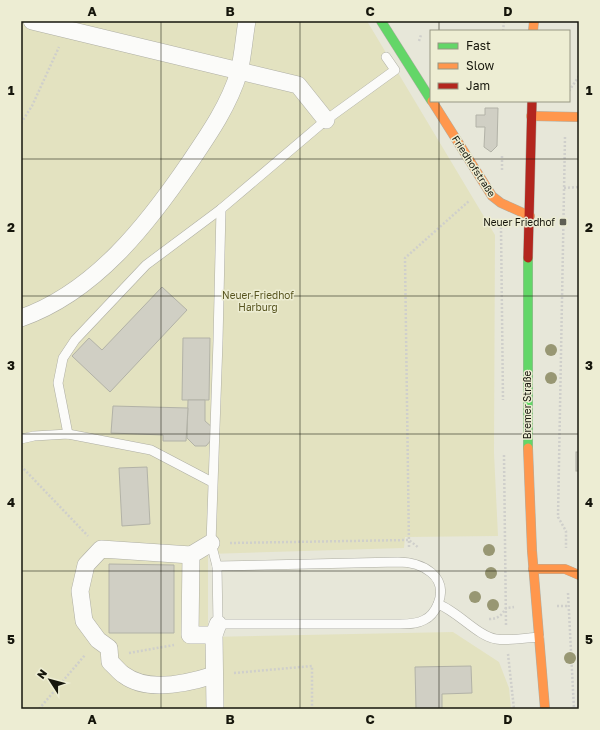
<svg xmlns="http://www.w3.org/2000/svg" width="600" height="730" font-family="'Golos Text',sans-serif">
  <rect width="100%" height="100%" fill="#e7e7d9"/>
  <path fill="#e3e2c0" d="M21 21H367L495 235 494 453 498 536 405 537 404 548 208 554V637L453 632 499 662 509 688 511 709H21Z"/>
  <g fill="#d0cfc4" stroke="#b2b2a7">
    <path d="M485 108H498L497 146 491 152 484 147 485 127H476V115H485Z"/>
    <path d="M162 287 187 310 110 392 72 356 89 338 102 350Z"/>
    <path d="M183 338H210L209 400H182Z"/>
    <path d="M188 400H205V421L213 428V438L206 446H195L187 438Z"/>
    <path d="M113 406 188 408 186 441H163V435L111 433Z"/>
    <rect x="576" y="452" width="3" height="19"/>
    <path d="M147 467 150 524 122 526 119 468Z"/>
    <path d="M109 564 174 565V633H109Z"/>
    <path d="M471 666 472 693 442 694V709H416L415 667Z"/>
  </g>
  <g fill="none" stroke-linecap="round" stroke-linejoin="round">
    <g stroke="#aeaea4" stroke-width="10">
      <g id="lane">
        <path d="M68 434 58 383 63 358 75 340 146 265 221 209 326 120 395 70 386 57"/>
        <path d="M21 439 34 436 68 434 151 450 212 482"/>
        <path d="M398 562C422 562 449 576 438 604 435 611 431 617 424 620 417 624 408 624 400 624H218L217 566Z"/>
        <path d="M217 566 211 543 218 341 221 209"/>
        <path d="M438 604C457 611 479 637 496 639 509 641 525 638 539 637"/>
      </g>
    </g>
    <g stroke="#aeaea4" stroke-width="18">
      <g id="street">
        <path d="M32 21 298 85 326 120"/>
        <path d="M21 318C95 292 147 225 190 162 209 134 229 105 239 72 243 56 244 38 247 21"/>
        <path d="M211 543 191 555 190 635H214"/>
        <path d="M191 555 101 549 86 565 80 591 84 621 98 640 109 648 110 662C115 666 119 672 124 675 148 693 189 683 214 675"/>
        <path d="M215 709 214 635 218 624"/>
      </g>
    </g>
    <g stroke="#aeaea4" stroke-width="10">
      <g id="fast">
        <path d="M381 21 431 100"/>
        <path d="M528 448V258"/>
      </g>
    </g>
    <g stroke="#aeaea4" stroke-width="10">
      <g id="slow">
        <path d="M533 31 534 21"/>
        <path d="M432 101 492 196 501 203 530 216"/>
        <path d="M531 116 579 117"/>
        <path d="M528 448 532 551 545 709"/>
        <path d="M533 569H565L579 575"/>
      </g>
    </g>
    <g stroke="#aeaea4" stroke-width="10">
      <path id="jam" d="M528 258 532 101"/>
    </g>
    <g stroke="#cfcfcb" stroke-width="2.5" stroke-dasharray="2 2" stroke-linecap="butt">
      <path d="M503 31 504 21"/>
      <path d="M419 41 421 35"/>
      <path d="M569 91 579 76"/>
      <path d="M21 123 32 106 59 47"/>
      <path d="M565 137 558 517 566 531V548"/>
      <path d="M502 170V154"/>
      <path d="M564 188 579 187"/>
      <path d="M501 227 503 400"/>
      <path d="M504 455 506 626"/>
      <path d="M21 466 88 536"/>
      <path d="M230 543 409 540 419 548"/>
      <path d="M409 547 405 258 469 201"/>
      <path d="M568 593 574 709"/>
      <path d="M557 606H569"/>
      <path d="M489 619C498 619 502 615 506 608L514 607"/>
      <path d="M129 653 174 645"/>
      <path d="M508 654 514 709"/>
      <path d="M234 673 312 666V709"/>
      <path d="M39 709 85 655"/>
    </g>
    <use href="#lane" stroke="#fbfbf9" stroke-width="9"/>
    <use href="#street" stroke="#fbfbf9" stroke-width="17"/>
    <use href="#fast" stroke="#63d668" stroke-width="9"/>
    <use href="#slow" stroke="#ff974d" stroke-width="9"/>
    <use href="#jam" stroke="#b3261e" stroke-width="9"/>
  </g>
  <g fill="#989773">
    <circle cx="551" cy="350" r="6"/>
    <circle cx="551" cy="378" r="6"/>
    <circle cx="489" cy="550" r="6"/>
    <circle cx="491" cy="573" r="6"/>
    <circle cx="475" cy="597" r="6"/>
    <circle cx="493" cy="605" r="6"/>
    <circle cx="570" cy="658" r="6"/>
  </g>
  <path fill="none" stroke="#16160c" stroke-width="1" stroke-opacity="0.55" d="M161 21V709M300 21V709M439 21V31M439 101V709M21 159H579M21 296H579M21 434H579M21 571H579"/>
  <rect fill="#5f5f54" stroke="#ededd3" stroke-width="1.5" x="559" y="218" width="8" height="8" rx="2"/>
  <g text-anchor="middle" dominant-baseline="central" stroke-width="3" stroke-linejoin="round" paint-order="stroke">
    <g font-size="10" fill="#16160c" stroke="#ededd3">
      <text transform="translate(474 166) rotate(57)">Friedhofstraße</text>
      <text transform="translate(527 405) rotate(-90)">Bremer Straße</text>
    </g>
    <g font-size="10" fill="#16160c" stroke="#ededd3" text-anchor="end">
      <text x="555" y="222">Neuer Friedhof</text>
    </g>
    <g font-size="10" fill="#585520" stroke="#ededd3">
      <text x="258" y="295">Neuer Friedhof<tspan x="258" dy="12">Harburg</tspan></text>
    </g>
  </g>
  <rect width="600" height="730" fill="none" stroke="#ededd3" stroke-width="44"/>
  <rect x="430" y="30" width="140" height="72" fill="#ededd3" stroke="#979783"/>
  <rect x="438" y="43" width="20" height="6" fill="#63d668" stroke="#979783"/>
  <text x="466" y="50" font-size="12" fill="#16160c">Fast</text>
  <rect x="438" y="63" width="20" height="6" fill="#ff974d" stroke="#979783"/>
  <text x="466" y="70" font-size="12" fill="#16160c">Slow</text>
  <rect x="438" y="83" width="20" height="6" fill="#b3261e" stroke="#979783"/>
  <text x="466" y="90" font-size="12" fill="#16160c">Jam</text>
  <g transform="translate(50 680) rotate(306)" stroke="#ededd3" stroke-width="3" paint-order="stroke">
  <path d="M0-3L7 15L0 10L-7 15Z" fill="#16160c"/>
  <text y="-6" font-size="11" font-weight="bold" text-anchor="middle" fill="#16160c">N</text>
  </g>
  <rect x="22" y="22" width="556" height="686" fill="none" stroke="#16160c" stroke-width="1.5"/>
  <g font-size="13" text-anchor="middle" font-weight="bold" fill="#16160c">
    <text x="92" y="16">A</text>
    <text x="230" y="16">B</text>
    <text x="370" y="16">C</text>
    <text x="508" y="16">D</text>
    <text x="11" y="95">1</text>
    <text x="589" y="95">1</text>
    <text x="11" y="232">2</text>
    <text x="589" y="232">2</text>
    <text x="11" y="370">3</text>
    <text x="589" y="370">3</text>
    <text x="11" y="507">4</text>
    <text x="589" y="507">4</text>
    <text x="11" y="644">5</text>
    <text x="589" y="644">5</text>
    <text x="92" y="724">A</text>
    <text x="230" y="724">B</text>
    <text x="370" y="724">C</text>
    <text x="508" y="724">D</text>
  </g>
</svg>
